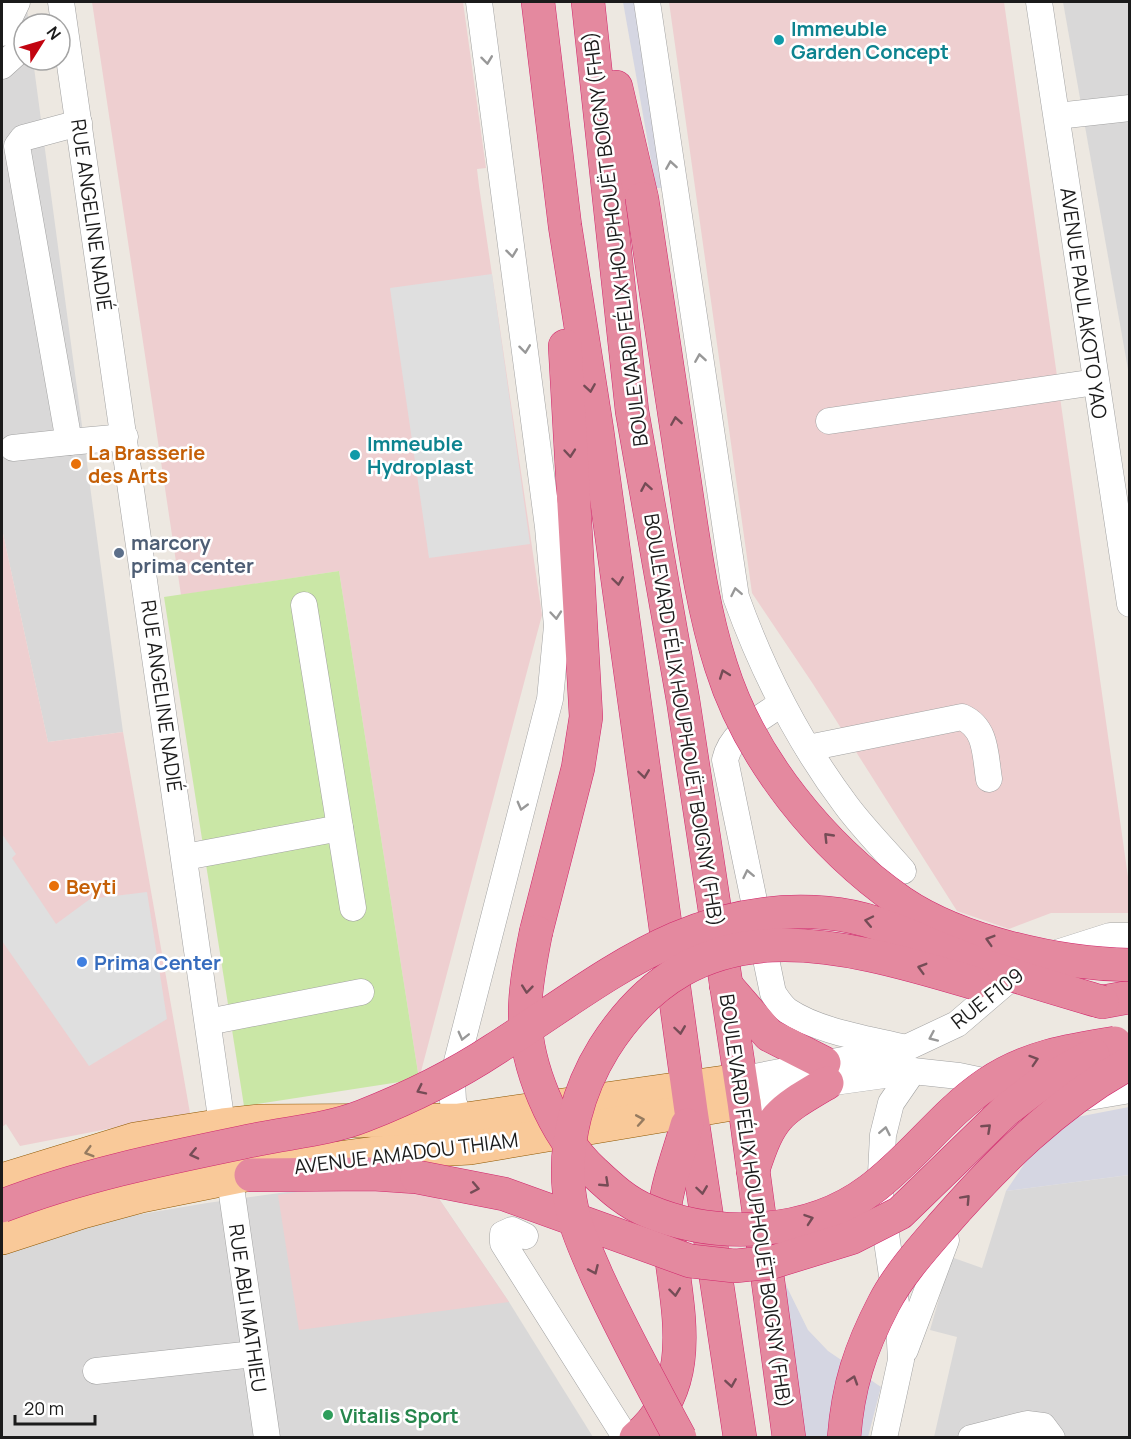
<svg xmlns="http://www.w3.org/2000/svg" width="1131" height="1439" font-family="Manrope,sans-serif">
  <rect width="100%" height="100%" fill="#ede8e1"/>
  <g fill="#d9d8d8">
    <path d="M2 2H26L29 24H24V60H33L123 732 48 742 2 529Z"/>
    <path d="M1063 2H1129V375Z"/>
    <path d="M1129 1175V1437H934L957 1337 930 1330 951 1257 982 1268 1006 1191Z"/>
    <path d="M368 1181 429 1184 509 1302 593 1437H2V1246L47 1230 207 1203Z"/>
  </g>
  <g fill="#eecfd0">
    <path d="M92 2H463L486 168 477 169 479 186 542 615 419 1079 339 571 181 595Z"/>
    <path d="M669 2H1004L1129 884V913H1051L1009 929 957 911 813 684 752 593Z"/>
    <path d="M2 529 48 742 123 732 190 1113 20 1146 6 1124 2 1127Z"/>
    <path d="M368 1181 429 1184 509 1302 299 1330 278 1195Z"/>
  </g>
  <path fill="#cae7a6" d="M339 571 419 1079 244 1106 164 597Z"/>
  <g fill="#dfdfdf">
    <path d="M492 274 530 544 429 558 390 288Z"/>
    <path d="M2 834 16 854 12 858 56 924 90 899 147 892 167 1019 89 1066 2 941Z"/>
  </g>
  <g fill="#d5d6e2">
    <path d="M623 2H637L663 188H656Z"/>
    <path d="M1129 1107V1175L1006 1191 1031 1154 1067 1119Z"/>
    <path d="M782 1277 808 1330 828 1351 881 1387 868 1437H802Z"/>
  </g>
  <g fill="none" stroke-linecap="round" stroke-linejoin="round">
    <g stroke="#a2a2a2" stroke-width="27">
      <g id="minor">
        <path d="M61 2 267 1438"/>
        <path d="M647 2 736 597C763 672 798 741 846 805 863 828 884 849 903 871"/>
        <path d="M1039 2 1130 604"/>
        <path d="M2 33 17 2"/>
        <path d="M2 66 24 46"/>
        <path d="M1057 116 1130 108"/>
        <path d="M79 123 23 138 17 146 69 442 125 437"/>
        <path d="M829 421 1096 382"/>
        <path d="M13 448 69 442"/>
        <path d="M304 605 353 908"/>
        <path d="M781 704C758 720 731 733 725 760L773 993C777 999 782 1007 788 1011 819 1032 870 1039 906 1048"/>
        <path d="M808 748 962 717C987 728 985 755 989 779"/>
        <path d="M185 857 340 828"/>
        <path d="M208 1022 361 992"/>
        <path d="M739 1080 906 1048 957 1024 1019 971 1041 958 1110 936H1130"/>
        <path d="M1077 1099 1130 1090"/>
        <path d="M744 1102 827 1083 913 1071 959 1076 1002 1085"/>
        <path d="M466 1136 453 1101 452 1081 550 699 557 626 548 527 479 2"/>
        <path d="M525 1236 512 1230 503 1234V1243L626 1438"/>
        <path d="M905 1350 946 1240"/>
        <path d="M96 1371 254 1354"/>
        <path d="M884 1438 901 1360 899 1324 880 1193 883 1135 891 1103 913 1071"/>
        <path d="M971 1438 1027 1424 1043 1426 1052 1438"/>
      </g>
    </g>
    <g stroke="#8f5803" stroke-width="34">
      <g id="major">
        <path d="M2 1180 135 1139 223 1125 260 1121 459 1120 739 1080"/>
        <path d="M2 1238 82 1212 141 1196 315 1161 375 1153 470 1148 744 1102"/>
      </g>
    </g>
    <g stroke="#d1276c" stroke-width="34">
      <g id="highway">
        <path d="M538 2 565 226 597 430 691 1111 740 1438"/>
        <path d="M588 2 632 411 683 700 744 1102 789 1438"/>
        <path d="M616 87 642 199"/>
        <path d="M536 932 578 768 586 717 565 346"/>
        <path d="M726 985 769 1035 824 1063"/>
        <path d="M1102 1002 1130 997"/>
        <path d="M753 1170C771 1115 778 1112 827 1083"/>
        <path d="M251 1175 373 1174 417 1177"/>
        <path d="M636 1438C698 1386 678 1315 670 1246 668 1234 665 1221 665 1209 666 1187 681 1147 687 1125"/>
      </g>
    </g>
    <use href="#minor" stroke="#fff" stroke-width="26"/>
    <use href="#major" stroke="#f9c999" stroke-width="33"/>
    <use href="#highway" stroke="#e4899f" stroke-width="33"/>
    <g stroke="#d1276c" stroke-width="34" stroke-linecap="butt">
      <g id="highway-bridge">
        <path d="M642 199C656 290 670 381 683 471 693 536 701 604 721 666 750 759 822 847 901 902 960 942 1059 964 1130 965"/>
        <path d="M536 932C531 957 526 982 525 1008 524 1064 553 1134 594 1172 610 1187 627 1203 648 1211 717 1240 809 1236 870 1190 912 1159 943 1114 987 1084 1026 1057 1070 1050 1115 1043"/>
        <path d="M417 1177 504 1194 690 1261 735 1266 773 1262 851 1238 900 1213 1005 1111 1036 1087 1093 1055"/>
        <path d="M2 1206C84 1174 172 1157 259 1139 294 1132 330 1129 363 1116 409 1098 454 1076 495 1049 602 981 690 901 827 913 877 917 915 940 961 957 1007 975 1054 988 1102 1002"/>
        <path d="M680 1438C651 1384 622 1331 597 1276 585 1248 572 1221 569 1191 564 1141 578 1090 604 1048 696 902 836 942 974 983"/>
        <path d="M844 1438C848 1386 860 1349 884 1303 898 1276 921 1250 941 1227 996 1164 1056 1103 1130 1063"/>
      </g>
    </g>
    <use href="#highway-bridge" stroke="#e4899f" stroke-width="33"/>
  </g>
  <defs><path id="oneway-chevron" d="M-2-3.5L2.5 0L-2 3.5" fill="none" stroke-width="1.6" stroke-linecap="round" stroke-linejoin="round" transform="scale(1.5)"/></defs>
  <g stroke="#989898">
    <use href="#oneway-chevron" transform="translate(487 60) rotate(83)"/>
    <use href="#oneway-chevron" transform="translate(671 165) rotate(-99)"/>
    <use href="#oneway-chevron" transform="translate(512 253) rotate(83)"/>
    <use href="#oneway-chevron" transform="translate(525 349) rotate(83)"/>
    <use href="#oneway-chevron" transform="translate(700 358) rotate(-99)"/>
    <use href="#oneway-chevron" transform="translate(736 592) rotate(-101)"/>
    <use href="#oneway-chevron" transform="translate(556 615) rotate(85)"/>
    <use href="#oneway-chevron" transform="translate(522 806) rotate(105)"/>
    <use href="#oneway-chevron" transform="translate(748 874) rotate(-102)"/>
    <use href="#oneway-chevron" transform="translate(463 1036) rotate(104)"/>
    <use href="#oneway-chevron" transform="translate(933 1037) rotate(156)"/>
    <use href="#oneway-chevron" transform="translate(885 1131) rotate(-79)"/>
  </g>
  <g stroke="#754c56">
    <use href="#oneway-chevron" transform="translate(590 388) rotate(81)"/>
    <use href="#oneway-chevron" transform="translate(676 421) rotate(-99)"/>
    <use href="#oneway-chevron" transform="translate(570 453) rotate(85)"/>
    <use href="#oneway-chevron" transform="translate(646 487) rotate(-100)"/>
    <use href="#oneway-chevron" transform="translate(618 581) rotate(82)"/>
    <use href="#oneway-chevron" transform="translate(724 674) rotate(-110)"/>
    <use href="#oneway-chevron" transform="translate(644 774) rotate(82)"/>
    <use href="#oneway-chevron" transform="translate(828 837) rotate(-134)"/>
    <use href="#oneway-chevron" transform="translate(869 921) rotate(-168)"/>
    <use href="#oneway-chevron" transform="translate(990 940) rotate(-163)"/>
    <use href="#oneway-chevron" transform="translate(922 968) rotate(-164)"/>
    <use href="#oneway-chevron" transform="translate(527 989) rotate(96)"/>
    <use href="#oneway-chevron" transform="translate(680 1030) rotate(82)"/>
    <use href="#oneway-chevron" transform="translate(1034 1060) rotate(-18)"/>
    <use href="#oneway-chevron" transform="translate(421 1090) rotate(154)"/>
    <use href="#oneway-chevron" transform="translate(987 1128) rotate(-43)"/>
    <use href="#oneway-chevron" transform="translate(194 1154) rotate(167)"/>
    <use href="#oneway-chevron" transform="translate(605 1183) rotate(43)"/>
    <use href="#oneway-chevron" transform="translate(475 1188) rotate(11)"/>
    <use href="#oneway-chevron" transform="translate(702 1190) rotate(82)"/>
    <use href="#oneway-chevron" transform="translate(966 1199) rotate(-47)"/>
    <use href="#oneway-chevron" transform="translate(809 1219) rotate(-19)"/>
    <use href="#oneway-chevron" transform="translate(594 1270) rotate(66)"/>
    <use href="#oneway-chevron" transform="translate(675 1292) rotate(83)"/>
    <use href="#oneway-chevron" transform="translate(853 1380) rotate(-72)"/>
    <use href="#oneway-chevron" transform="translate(731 1383) rotate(81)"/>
  </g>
  <g stroke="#957b60">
    <use href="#oneway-chevron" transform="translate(640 1120) rotate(-10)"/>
    <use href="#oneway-chevron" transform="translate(89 1152) rotate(164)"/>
  </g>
  <g fill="#0f9aa8" stroke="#fff" stroke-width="2">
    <circle cx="779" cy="40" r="6"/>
    <circle cx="355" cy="455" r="6"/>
  </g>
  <g fill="#e8710a" stroke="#fff" stroke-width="2">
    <circle cx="76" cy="464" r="6"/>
    <circle cx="54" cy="886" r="6"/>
  </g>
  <circle fill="#5c6f8a" stroke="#fff" stroke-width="2" cx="119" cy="553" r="6"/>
  <circle fill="#3f7fe0" stroke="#fff" stroke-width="2" cx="82" cy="962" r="6"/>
  <circle fill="#2e9e5b" stroke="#fff" stroke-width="2" cx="328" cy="1415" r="6"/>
  <g text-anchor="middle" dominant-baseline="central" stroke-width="5" stroke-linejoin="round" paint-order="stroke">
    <g font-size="20" font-weight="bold" fill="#0d838f" stroke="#fff" text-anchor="start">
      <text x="791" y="28">Immeuble<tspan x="791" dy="23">Garden Concept</tspan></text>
      <text x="367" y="443">Immeuble<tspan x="367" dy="23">Hydroplast</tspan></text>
    </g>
    <g font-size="20" fill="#1b1b1b" stroke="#fff">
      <text transform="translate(92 215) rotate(82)">RUE ANGELINE NADIÉ</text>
      <text transform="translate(615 239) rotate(-97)">BOULEVARD FÉLIX HOUPHOUËT BOIGNY (FHB)</text>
      <text transform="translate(1084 303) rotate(82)">AVENUE PAUL AKOTO YAO</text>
      <text transform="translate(162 696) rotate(82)">RUE ANGELINE NADIÉ</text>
      <text transform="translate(684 720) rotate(81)">BOULEVARD FÉLIX HOUPHOUËT BOIGNY (FHB)</text>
      <text transform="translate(987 998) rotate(-38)">RUE F109</text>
      <text transform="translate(406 1153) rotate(-7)">AVENUE AMADOU THIAM</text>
      <text transform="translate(756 1201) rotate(82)">BOULEVARD FÉLIX HOUPHOUËT BOIGNY (FHB)</text>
      <text transform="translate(248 1308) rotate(82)">RUE ABLI MATHIEU</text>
    </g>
    <g font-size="20" font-weight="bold" fill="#c56008" stroke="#fff" text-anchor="start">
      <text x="88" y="452">La Brasserie<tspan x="88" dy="23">des Arts</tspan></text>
      <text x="66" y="886">Beyti</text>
    </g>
    <g font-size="20" font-weight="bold" fill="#4e5e75" stroke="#fff" text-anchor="start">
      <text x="131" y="542">marcory<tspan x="131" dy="23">prima center</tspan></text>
    </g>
    <g font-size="20" font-weight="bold" fill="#366cbe" stroke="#fff" text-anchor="start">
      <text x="94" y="962">Prima Center</text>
    </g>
    <g font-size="20" font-weight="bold" fill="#27864d" stroke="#fff" text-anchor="start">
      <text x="340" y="1415">Vitalis Sport</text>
    </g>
  </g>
  <rect width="1131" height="1439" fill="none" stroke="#1b1b1b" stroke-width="6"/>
  <g transform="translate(42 42) rotate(53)"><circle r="28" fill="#ffffff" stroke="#a4a4a4" stroke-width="1.5"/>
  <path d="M0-4.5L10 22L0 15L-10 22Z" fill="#c20410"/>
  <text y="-9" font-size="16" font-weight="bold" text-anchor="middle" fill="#1b1b1b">N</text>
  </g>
  <path d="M15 1415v9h80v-9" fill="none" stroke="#1b1b1b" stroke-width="3"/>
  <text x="24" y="1415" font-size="18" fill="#1b1b1b" stroke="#ffffff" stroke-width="4.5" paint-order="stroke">20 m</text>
</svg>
